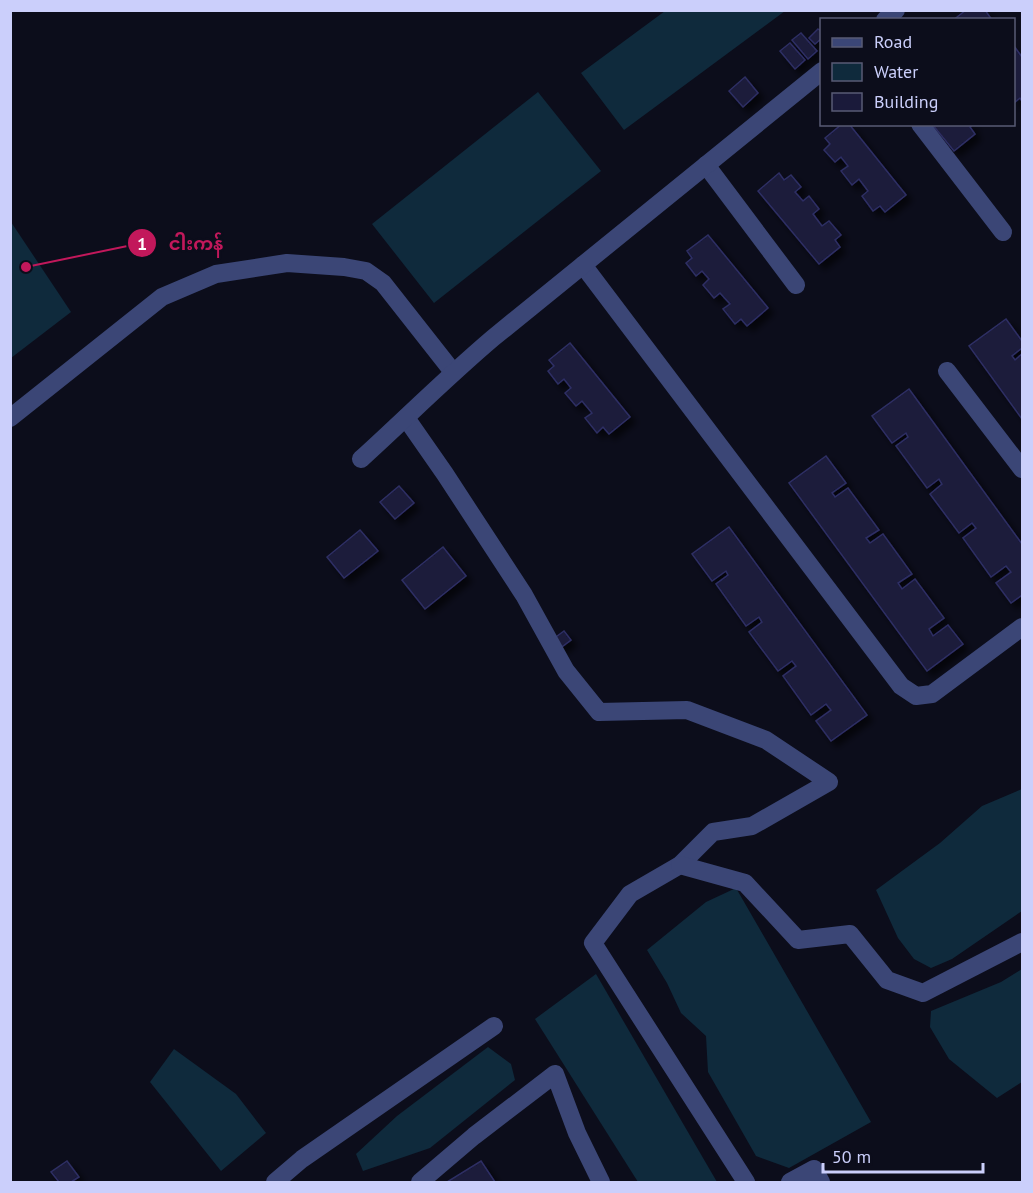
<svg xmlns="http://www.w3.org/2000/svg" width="1033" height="1193" font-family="'PT Sans','Noto Sans Myanmar',sans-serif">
  <defs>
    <filter id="shadow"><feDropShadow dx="5.5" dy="5.5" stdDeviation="3" flood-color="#0009"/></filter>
  </defs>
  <rect width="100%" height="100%" fill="#0c0d1b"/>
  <g fill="#0f2a3c">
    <path d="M665 11H785L624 130 581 73Z"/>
    <path d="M538 92 601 171 434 303 372 224Z"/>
    <path d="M11 222 71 312 11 358H10Z"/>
    <path d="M1022 789V911L952 959 931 968 914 959 898 938 876 890 940 843 982 806Z"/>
    <path d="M736 888 871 1122 789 1168 756 1156 708 1072 706 1036 681 1013 667 983 647 950 706 902Z"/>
    <path d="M1022 969V1082L997 1098 949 1059 930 1027 931 1011 1001 982Z"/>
    <path d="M596 974 717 1182H638L535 1019Z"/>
    <path d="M488 1047 511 1064 515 1080 430 1148 363 1171 356 1154 397 1116Z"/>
    <path d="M174 1049 236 1094 266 1133 221 1171 150 1082Z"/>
  </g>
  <g fill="#1a1a3a" stroke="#2e2f64" stroke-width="1.5" filter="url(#shadow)">
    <path d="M966 10H985L992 20H957L956 18Z"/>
    <path d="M818 29 822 32V38L815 44 809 38Z"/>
    <path d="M801 33 817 51 808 59 792 40Z"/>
    <path d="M790 43 805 60 795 69 780 51Z"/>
    <path d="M1014 46 1022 57V101L1020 98 1014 103Z"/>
    <path d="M745 77 758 93 743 107 729 91Z"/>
    <path d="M842 124H849L906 195 885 212 880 206 873 211 862 196 868 191 859 179 852 185 841 171 848 166 841 157 835 162 824 150 830 144 825 138Z"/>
    <path d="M932 124H973L970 127 975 134 954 151Z"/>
    <path d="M779 173 784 180 791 175 801 187 795 192 803 201 809 196 819 209 813 214 822 226 829 221 841 235 835 240 840 247 819 264 758 191Z"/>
    <path d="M708 235 768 308 747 326 741 319 735 324 723 309 730 304 720 293 714 298 703 285 709 279 702 271 696 276 686 263 692 258 687 251Z"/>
    <path d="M1006 319 1022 341V348L1012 356 1015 360 1022 354V419L969 346Z"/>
    <path d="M570 343 630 417 609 434 603 427 597 433 585 418 592 413 582 401 576 406 565 393 571 388 564 379 558 384 548 371 554 366 549 360Z"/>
    <path d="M909 389 1022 544V595L1011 603 996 583 1011 572 1006 566 991 577 963 538 976 528 972 523 959 533 930 494 942 484 939 479 927 488 896 446 908 437 906 433 892 443 872 416Z"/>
    <path d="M826 456 846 483 832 493 835 497 848 488 879 530 866 538 870 543 883 534 912 574 898 583 902 589 915 579 944 618 929 629 933 636 948 625 963 644 927 671 789 483Z"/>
    <path d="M399 486 414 503 395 519 380 502Z"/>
    <path d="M729 527 867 715 831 741 816 721 831 710 826 704 811 715 783 676 796 666 792 661 778 671 749 632 762 622 759 617 746 626 716 584 728 575 726 571 712 581 692 554Z"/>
    <path d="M360 530 378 551 344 578 327 557Z"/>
    <path d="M443 547 466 576 425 609 402 580Z"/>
    <path d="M564 631 571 640 559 649 552 640Z"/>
    <path d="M67 1161 79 1177 71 1182H59L51 1172Z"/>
    <path d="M481 1161 495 1182H447Z"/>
  </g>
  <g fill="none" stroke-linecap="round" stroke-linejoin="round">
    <g stroke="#3b4676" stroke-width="18">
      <path d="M885 20 896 10"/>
      <path d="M920 124 1003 232"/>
      <path d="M706 165 796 285"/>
      <path d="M583 265 901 686 916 696 932 694 1022 627"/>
      <path d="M947 371 1022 469"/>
      <path d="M10 418 162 297 216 274 287 263 344 267 366 271 383 283 453 372"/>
      <path d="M406 418 445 474 524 595 566 671 599 712 687 710 766 740 829 782 752 826 713 832 680 865 630 894 593 943 746 1182"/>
      <path d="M361 459C405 419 447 377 493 338L822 71"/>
      <path d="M680 865 745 883 798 940 850 934 887 980 923 993 1022 942"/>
      <path d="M275 1182 302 1159 494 1026"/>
      <path d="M420 1182 474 1136 555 1074 577 1133 601 1182"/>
      <path d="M790 1182 814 1169 821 1182"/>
    </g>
  </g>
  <path fill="none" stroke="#c2185b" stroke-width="2" d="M26 267L142 243"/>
  <g fill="#c2185b" stroke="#0c0d1b" stroke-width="2">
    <circle cx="26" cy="267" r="6"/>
    <circle cx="142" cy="243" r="15"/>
  </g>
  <g font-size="18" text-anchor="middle" font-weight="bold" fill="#fff">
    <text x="142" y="250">1</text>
  </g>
  <g font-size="18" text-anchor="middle" font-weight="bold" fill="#c2185b" stroke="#0c0d1b" stroke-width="4.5" stroke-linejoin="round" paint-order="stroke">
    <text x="196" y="250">ငါးကန်</text>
  </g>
  <rect width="1033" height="1193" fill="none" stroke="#cbcffb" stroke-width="24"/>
  <rect x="820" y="18" width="195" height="108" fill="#0c0d1b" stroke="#585b75" stroke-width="1.5"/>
  <rect x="832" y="38" width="30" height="9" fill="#3b4676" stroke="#585b75" stroke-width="1.5"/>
  <text x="874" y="48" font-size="18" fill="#cbcffb">Road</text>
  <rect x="832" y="63" width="30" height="18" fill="#0f2a3c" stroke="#585b75" stroke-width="1.5"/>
  <text x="874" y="78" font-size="18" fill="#cbcffb">Water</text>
  <rect x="832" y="93" width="30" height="18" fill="#1a1a3a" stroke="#585b75" stroke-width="1.5"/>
  <text x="874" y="108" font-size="18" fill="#cbcffb">Building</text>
  <path d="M823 1163v9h160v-9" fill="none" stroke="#cbcffb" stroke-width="3"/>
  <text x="832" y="1163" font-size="18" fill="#cbcffb" stroke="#0c0d1b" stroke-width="4.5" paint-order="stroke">50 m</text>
</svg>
